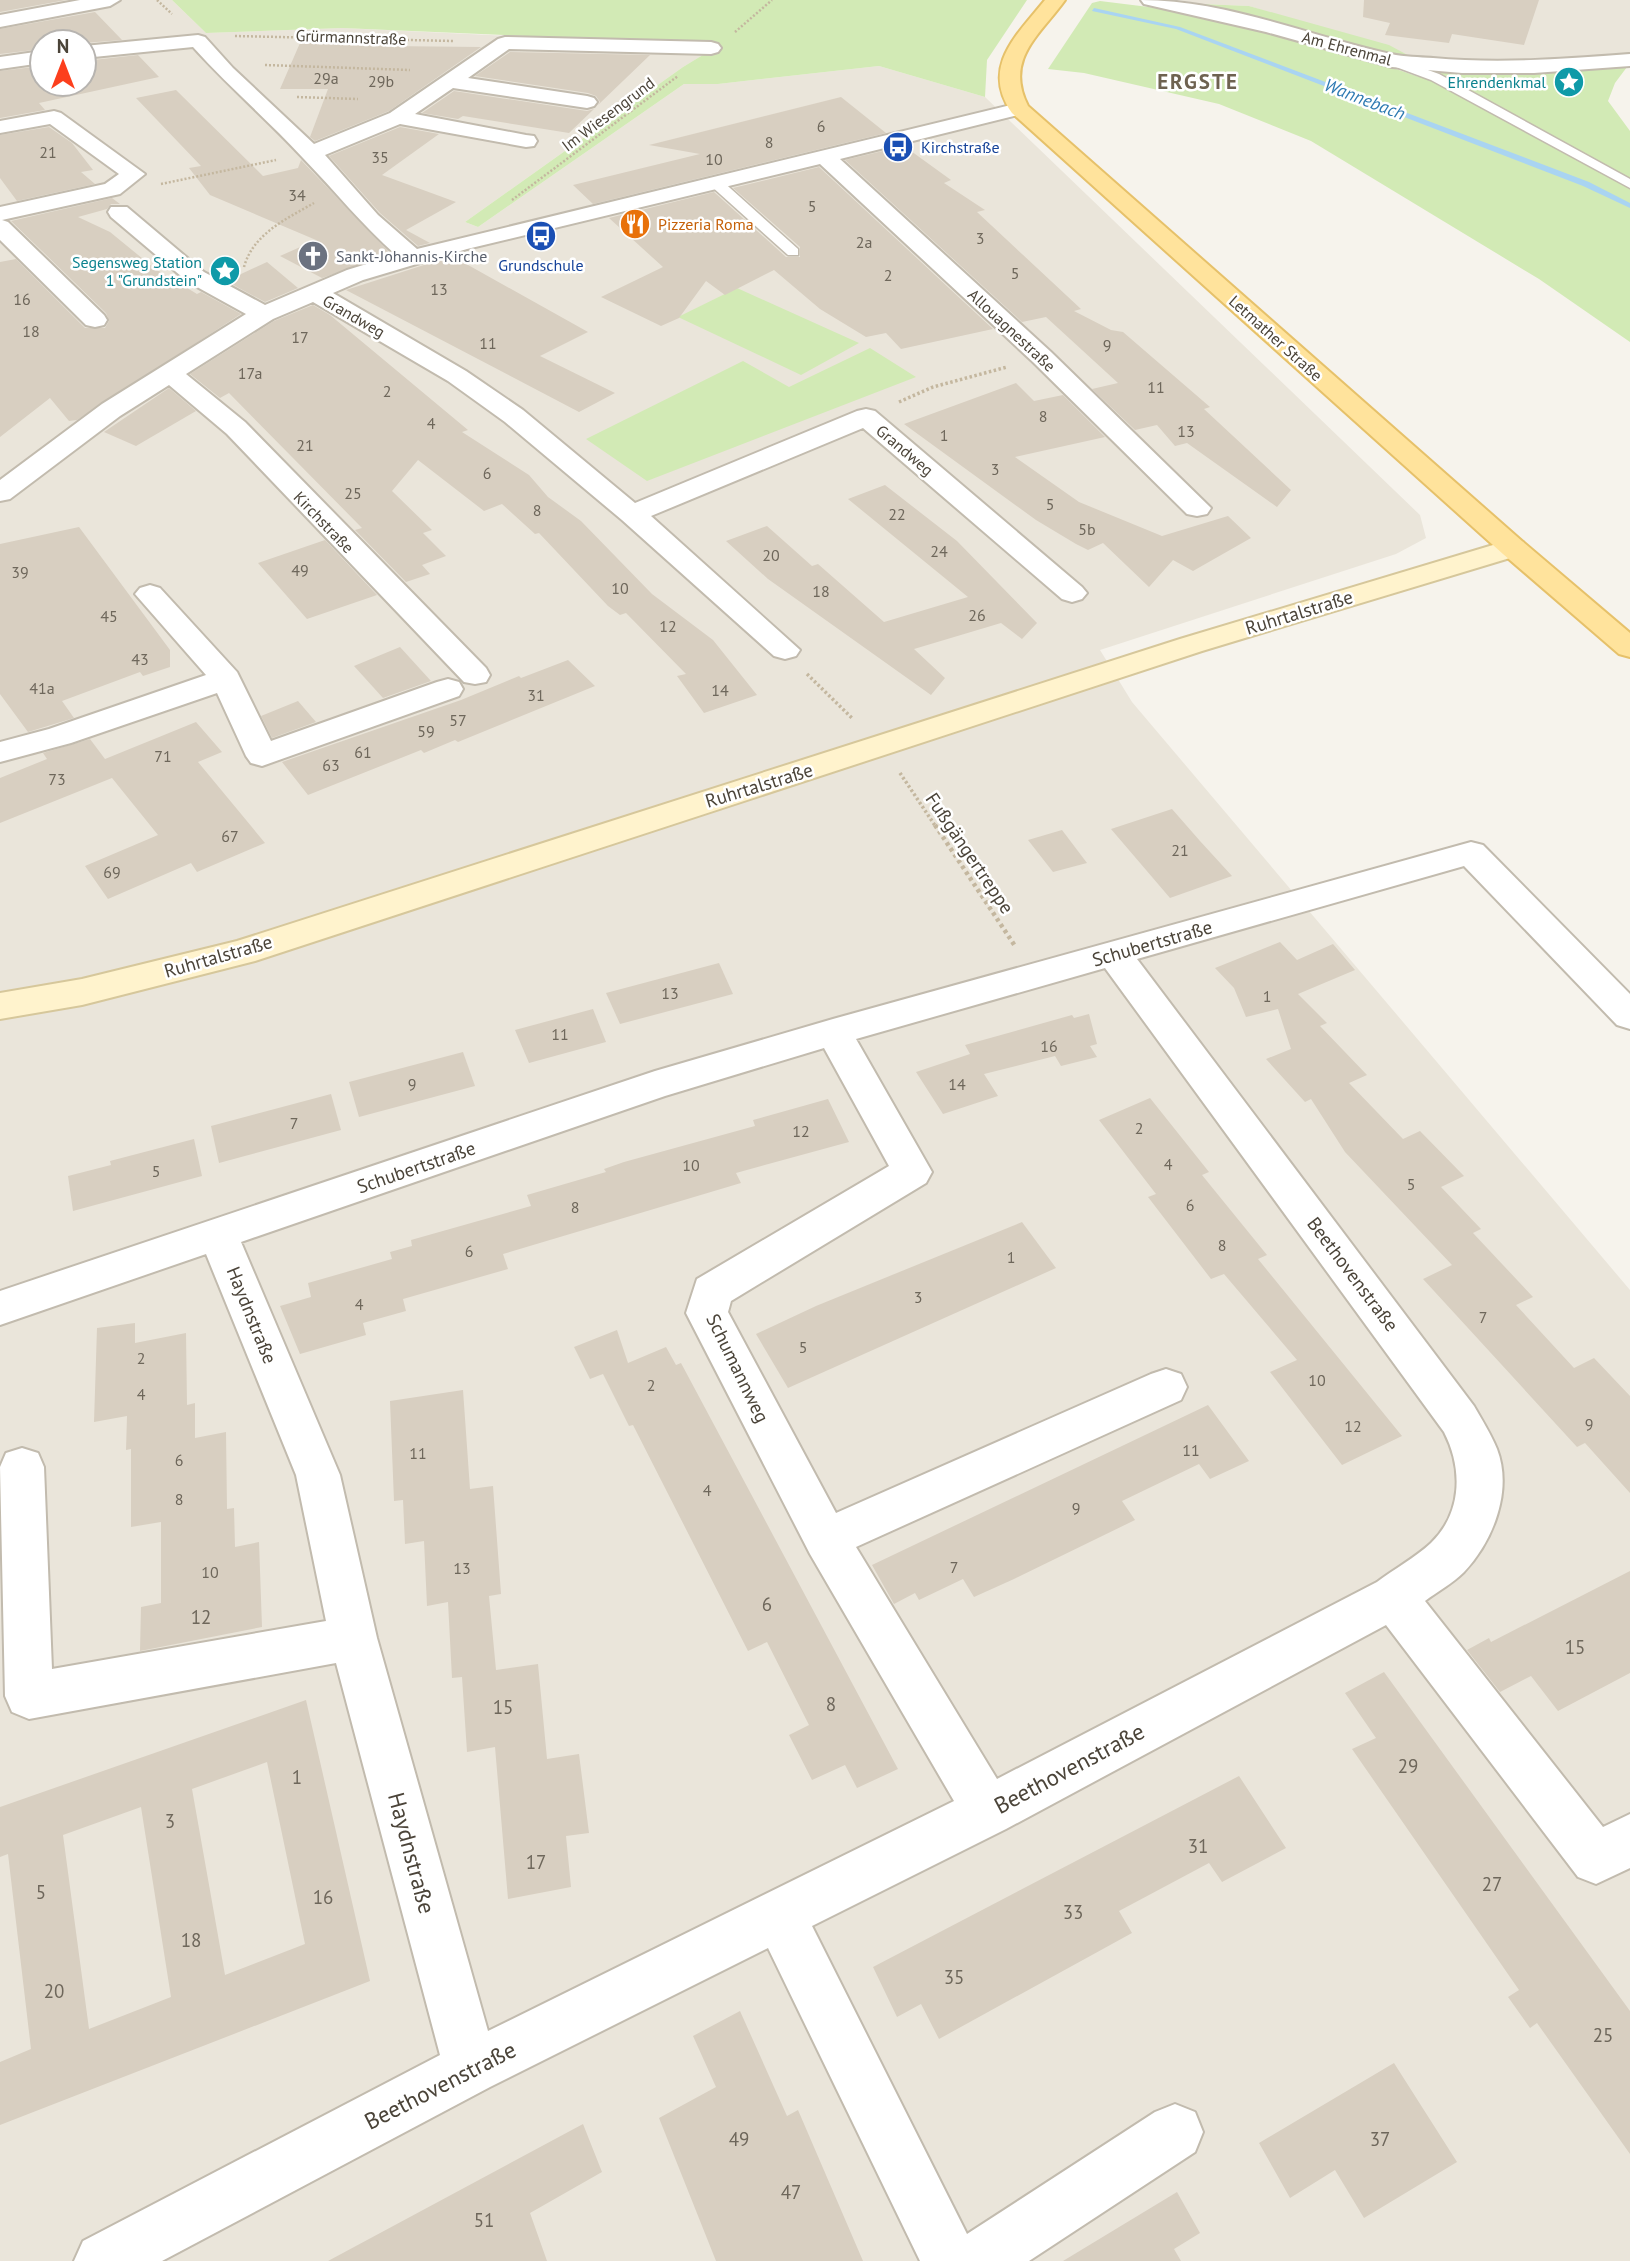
<svg xmlns="http://www.w3.org/2000/svg" width="1630" height="2261" font-family="'PT Sans',sans-serif">
  <rect width="100%" height="100%" fill="#f6f3ec"/>
  <g fill="#eae5da" fill-rule="evenodd">
    <path d="M0 0H172L206 33 342 28 718 46 683 67 465 222 478 227 684 84H718L879 66 985 97 1420 515 1426 538 1396 554 1100 650 1132 702 1630 1290V2261H0ZM42 42H84V84H42Z"/>
    <path d="M1179 0H1630V63L1462 66 1415 59 1249 6 1201 4Z"/>
  </g>
  <g fill="#d2eab5">
    <path d="M172 0H1027L987 60 985 97 879 66 718 84H684L478 227 465 222 683 67 716 47 668 42 342 28 206 33Z"/>
    <path d="M1100 1 1173 10 1342 50 1419 77 1462 66 1630 63 1615 83 1608 101 1630 131V342L1539 279 1311 141 1219 104 1084 73 1048 69 1092 3Z"/>
    <path d="M1201 4 1249 6 1389 45 1415 59 1392 57Z"/>
    <path d="M737 288 859 343 801 375 678 317Z"/>
    <path d="M870 348 916 377 647 481 586 439 743 361 789 387Z"/>
  </g>
  <g fill="none" stroke-linecap="round" stroke-linejoin="round">
    <path fill="#a9d4f2" fill-rule="evenodd" d="M1094 8 1180 27 1589 182 1630 203V208L1583 186 1176 29 1092 11Z"/>
  </g>
  <g fill="#d8cfc1" fill-rule="evenodd">
    <path d="M0 0H66L0 12Z"/>
    <path d="M1364 0H1539L1524 45 1452 34 1449 43 1385 35 1390 23 1363 17Z"/>
    <path d="M95 12 122 40 84 43 42 42V49L0 54V29Z"/>
    <path d="M300 43H385L384 46 481 47 389 111 315 141 310 137 328 89H280Z"/>
    <path d="M510 52 650 55 598 105 600 102 596 96 588 93 475 76Z"/>
    <path d="M138 55 159 77 39 103 45 110 0 118V71L42 66V84H84V61Z"/>
    <path d="M176 90 263 176 298 168 301 160 391 254 322 278 280 256 316 240 210 195 189 168 201 166 136 98Z"/>
    <path d="M454 91 587 111 594 109 569 133 463 116 458 119 422 113Z"/>
    <path d="M841 97 886 133 593 204 573 185 700 154 649 145Z"/>
    <path d="M49 127 72 143 93 170 81 172 95 184 17 201 0 178V135Z"/>
    <path d="M400 127 439 134 382 175 456 202 406 230 430 243 418 246 380 213 329 156Z"/>
    <path d="M904 146 951 180 944 183 985 210 977 212 1081 309 1074 311 1111 330 1123 332 1210 407 1204 409 1291 490 1277 507 1187 443 1175 446 1157 425 1135 430 1092 389 1118 383 1046 317 1022 322 845 160Z"/>
    <path d="M819 167 993 329 901 349 886 333 866 337 820 309 774 270 725 295 706 281 679 318 661 326 601 297 663 267 609 218 714 192 786 257H800V247L733 188Z"/>
    <path d="M112 198 120 204H111L107 209 78 217 110 232 154 268 197 294 201 292 241 314 77 420 69 421 50 398 0 437V262L16 259 85 328H105L109 321 106 313 11 221Z"/>
    <path d="M452 256 588 332 540 356 615 393 579 412 346 290Z"/>
    <path d="M267 262 298 288 265 302 226 281Z"/>
    <path d="M313 305 330 315 468 430 462 432 529 475 548 497 581 521 652 594 713 640 757 695 704 713 677 676 686 674 626 613 620 615 608 606 539 533 535 534 502 504 484 511 418 460 392 491 432 530 423 533 446 556 422 565 430 574 406 582 355 530 362 528 229 393 220 398 190 374 274 321Z"/>
    <path d="M1016 383 1034 401 1063 395 1105 437 1015 457 1079 502 1162 536 1228 516 1251 538 1193 571 1173 560 1149 587 1103 543 1088 550 1076 544 1036 520 904 424Z"/>
    <path d="M169 388 196 411 136 446 104 432Z"/>
    <path d="M885 485 957 541 1037 623 1022 639 1001 623 914 649 945 678 931 695 768 579 726 541 767 526 812 566 818 564 884 622 968 597 848 499Z"/>
    <path d="M79 527 170 650V667L143 676 140 672 62 701 74 718 28 732 0 694V544Z"/>
    <path d="M325 540 377 595 307 619 258 563Z"/>
    <path d="M400 647 431 681 383 698 354 666Z"/>
    <path d="M568 660 595 686 458 742 455 740 424 753 421 750 308 795 282 762 461 700 519 676 521 678Z"/>
    <path d="M298 701 316 722 272 738 261 716Z"/>
    <path d="M196 722 222 752 198 762 265 843 197 872 191 863 108 899 85 866 158 835 112 778 0 823V778L47 759 43 753 90 739 105 759Z"/>
    <path d="M1172 809 1200 841 1232 876 1170 898 1111 829Z"/>
    <path d="M1062 830 1087 863 1053 872 1028 840Z"/>
    <path d="M1280 942 1297 960 1333 944 1355 970 1298 994 1327 1023 1320 1026 1367 1075 1349 1083 1403 1139 1420 1131 1464 1176 1441 1187 1481 1229 1473 1233 1533 1297 1516 1305 1574 1368 1594 1358 1630 1396V1493L1585 1443 1577 1447 1423 1279 1452 1265 1345 1152 1311 1099 1305 1102 1266 1059 1291 1049 1278 1009 1246 1017 1234 988 1215 968Z"/>
    <path d="M719 963 733 994 620 1024 606 993Z"/>
    <path d="M593 1009 606 1042 529 1063 515 1030Z"/>
    <path d="M1089 1014 1097 1044 1090 1046 1097 1057 1061 1066 1055 1056 984 1074 998 1096 943 1114 916 1072 970 1054 965 1045 1072 1015 1074 1018Z"/>
    <path d="M463 1052 475 1086 359 1117 349 1082Z"/>
    <path d="M331 1094 341 1130 219 1163 211 1126Z"/>
    <path d="M1150 1098 1209 1172 1202 1175 1267 1255 1258 1259 1402 1436 1342 1465 1270 1372 1297 1360 1224 1274 1211 1279 1148 1197 1156 1194 1099 1120Z"/>
    <path d="M828 1099 849 1142 736 1173 741 1183 503 1254 508 1269 403 1299 406 1311 363 1323 366 1335 300 1354 280 1306 311 1297 308 1283 392 1259 390 1252 412 1246 411 1240 531 1206 527 1195 606 1172 604 1169 624 1162 755 1126 753 1120Z"/>
    <path d="M194 1139 202 1176 73 1211 68 1176 111 1165 110 1161Z"/>
    <path d="M1022 1222 1056 1268 788 1388 756 1334 816 1306Z"/>
    <path d="M135 1323V1343L186 1333 187 1405 195 1403V1438L226 1432 227 1509 234 1508 235 1547 259 1542 262 1627 140 1651 141 1607 161 1603V1522L131 1527V1449L126 1450 127 1416 94 1422 97 1328Z"/>
    <path d="M617 1330 628 1363 666 1347 676 1365 681 1363 898 1769 857 1788 845 1765 812 1780 789 1735 809 1725 767 1642 748 1651 633 1425 629 1426 603 1374 590 1379 574 1347Z"/>
    <path d="M463 1390 470 1489 493 1486 501 1594 489 1596 496 1670 538 1664 547 1759 579 1754 589 1833 566 1836 571 1887 508 1899 495 1747 467 1752 462 1677 452 1678 448 1602 427 1606 424 1541 405 1544 403 1500 394 1501 390 1401Z"/>
    <path d="M1208 1405 1249 1461 1210 1479 1199 1464 1122 1501 1135 1520 1014 1579 974 1597 963 1579 919 1600 915 1593 894 1604 872 1565Z"/>
    <path d="M1630 1571V1673L1558 1711 1531 1676 1500 1692 1467 1650 1489 1638 1491 1642Z"/>
    <path d="M1384 1672 1630 2011V2154L1537 2023 1530 2028 1508 1997 1519 1990 1352 1749 1376 1738 1345 1693Z"/>
    <path d="M306 1700 370 1981 0 2125V2062L31 2049 8 1854 0 1857V1807ZM267 1762 305 1944 225 1975 192 1789ZM141 1807 171 1997 89 2029 63 1835Z"/>
    <path d="M1239 1776 1286 1848 1222 1882 1209 1863 1119 1911 1132 1933 939 2039 921 2004 897 2017 873 1967Z"/>
    <path d="M740 2011 787 2116 798 2110 863 2261H716L659 2118 716 2087 693 2036Z"/>
    <path d="M1394 2063 1457 2162 1364 2218 1335 2170 1290 2198 1259 2143Z"/>
    <path d="M583 2124 602 2172 530 2213 547 2261H328Z"/>
    <path d="M1177 2192 1200 2233 1174 2249 1181 2261H1063Z"/>
  </g>
  <g fill="none" stroke-linecap="round" stroke-linejoin="round">
    <g stroke="#c2bbae" stroke-width="3">
      <g id="service">
        <path d="M1392 57 1439 74 1630 179V188L1431 80 1388 64V58Z"/>
        <path d="M715 178 720 179 798 249V255H788L710 185V179Z"/>
      </g>
    </g>
    <g stroke="#c2bbae" stroke-width="4">
      <g id="minor">
        <path d="M80 0H120L110 6 0 27V15Z"/>
        <path d="M1141 0C1227 0 1308 36 1391 54 1404 57 1419 57 1433 58 1499 64 1564 59 1630 54V66L1534 73H1462L1392 67 1266 32 1144 4Z"/>
        <path d="M198 35 205 37 233 68 314 144 390 113 498 39 505 37 711 42 718 44 721 48 718 52 711 54 509 49 468 78 587 96 594 98 597 102 594 106 587 108 453 88 415 114 526 135 534 136 537 141 534 146 526 147 400 124 325 155 378 215 417 249 1019 103 1026 105 1030 109 1026 113 840 159 1051 352 1211 508 1207 514 1197 516 1187 514 1033 362 820 164 467 249 363 280 333 293 466 371 523 410 635 503 857 411 866 409 875 411 1082 587 1087 593 1082 599 1072 602 1062 599 863 428 651 516 800 650 796 656 785 659 774 656 622 520 505 422 448 381 313 302 273 319 186 374 245 422 486 668 490 675 486 682 475 684 464 682 227 434 169 385 120 416 10 499 0 501V480L102 404 246 314 188 282 111 217 108 212 111 207H127L204 272 265 305 347 270 396 255C362 225 335 191 303 158 268 120 228 86 193 47L84 58V46Z"/>
        <path d="M42 51V63L0 69V57Z"/>
        <path d="M54 111 61 113 145 174 120 194 2 220 8 222 104 315 107 320 104 325 95 327 86 325 0 240V207L105 184 119 174 50 124 0 133V121Z"/>
        <path d="M150 585 160 588 237 672 271 741 437 682 448 679 459 682 463 689 459 696 262 766 251 763 246 756 217 693 71 743 0 762V742L49 729 206 675 135 594 140 588Z"/>
        <path d="M1471 842 1483 845 1630 994V1029L1617 1025 1464 866 1137 959 1474 1406C1482 1420 1491 1434 1497 1449 1513 1491 1493 1541 1464 1572 1453 1583 1437 1592 1425 1601L1603 1827 1630 1814V1868L1596 1884 1578 1877 1386 1625 1006 1829 812 1926 967 2234 1155 2112 1175 2104 1195 2112 1203 2132 1195 2152 1029 2261H920L768 1948 490 2087 162 2261H74L83 2241 440 2055 336 1663 29 1719 12 1712 5 1696 0 1467 6 1453 22 1448 38 1453 44 1467 52 1669 326 1621 296 1475 206 1254 0 1325V1291L655 1071 833 1019ZM1105 968 1444 1432C1463 1469 1462 1513 1431 1543 1415 1558 1394 1569 1377 1582L997 1779 856 1547 1181 1400 1187 1387 1181 1374 1166 1369 1151 1374 836 1513 728 1312 731 1301 926 1183 932 1172 856 1039ZM824 1048 889 1166 697 1279 686 1313 810 1554 954 1801 488 2031 377 1638 340 1475 241 1242 665 1096Z"/>
      </g>
    </g>
    <g stroke="#d6c79b" stroke-width="4">
      <path id="secondary" d="M1513 539 1523 542 1527 548 1523 554 1202 651 255 961 82 1005 0 1019V993L82 979 237 941 1180 639Z"/>
    </g>
    <g stroke="#e6c16a" stroke-width="4">
      <path id="primary" d="M1045 0H1065C1040 35 1004 59 1028 106L1523 542 1630 633V657L1619 654 1503 554 1012 113C980 67 1017 35 1045 0Z"/>
    </g>
    <g stroke="#c4b79f" stroke-width="2.5" stroke-dasharray="2 2" stroke-linecap="butt">
      <path d="M157 0 172 14"/>
      <path d="M735 32 772 0"/>
      <path d="M235 36 453 41"/>
      <path d="M265 65 410 70"/>
      <path d="M297 97 358 99"/>
      <path d="M161 184 276 160"/>
      <path d="M512 200 678 76"/>
      <path d="M244 267C253 234 286 219 314 203"/>
    </g>
    <g stroke="#c4b79f" stroke-width="3.5" stroke-dasharray="2.5 2.5" stroke-linecap="butt">
      <path d="M899 402 933 387 1007 367"/>
      <path d="M807 674 853 719"/>
      <path d="M900 773 936 827"/>
    </g>
    <path stroke="#c4b79f" stroke-width="4.5" stroke-dasharray="3.5 3.5" stroke-linecap="butt" d="M935 825 1015 946"/>
    <use href="#service" fill="#fff" fill-rule="evenodd"/>
    <use href="#minor" fill="#fff" fill-rule="evenodd"/>
    <use href="#secondary" fill="#fff3cd" fill-rule="evenodd"/>
    <use href="#primary" fill="#ffe39c" fill-rule="evenodd"/>
  </g>
  <defs>
    <g id="sight-disc" transform="scale(1.575)"><circle r="9.5" fill="#0f9aa8" stroke="#fff"/><path d="M0-6L1.8-2.2L6-1.7L2.9 1.2L3.7 5.4L0 3.3L-3.7 5.4L-2.9 1.2L-6-1.7L-1.8-2.2Z" fill="#fff"/></g>
    <g id="bus-disc" transform="scale(1.575)"><circle r="9.5" fill="#1a4fb4" stroke="#fff"/><path d="M-5-6H5V4H4V6H2V4H-2V6H-4V4H-5ZM-3.5-4V0h7V-4ZM-3.5 1.2v1.5H-2V1.2ZM2 1.2v1.5H3.5V1.2Z" fill="#fff"/></g>
    <g id="restaurant-disc" transform="scale(1.575)"><circle r="9.5" fill="#e8710a" stroke="#fff"/><path d="M-5-6h1v4h1v-4h1v4h1v-4h1v5L-1.5 .5V6h-2V.5L-5-1ZM5-6V6H3V1.5H1.5Q1.5-4 5-6Z" fill="#fff"/></g>
    <g id="church-disc" transform="scale(1.575)"><circle r="9.5" fill="#6b7280" stroke="#fff"/><path d="M-1.2-6h2.4v3.5h3.3v2.4h-3.3V6h-2.4V-.1h-3.3v-2.4h3.3Z" fill="#fff"/></g>
  </defs>
  <g fill-rule="evenodd">
    <use href="#sight-disc" x="1569" y="82"/>
    <use href="#bus-disc" x="898" y="147"/>
    <use href="#restaurant-disc" x="635" y="224"/>
    <use href="#bus-disc" x="541" y="236"/>
    <use href="#church-disc" x="313" y="256"/>
    <use href="#sight-disc" x="225" y="271"/>
  </g>
  <g text-anchor="middle" dominant-baseline="central" stroke-width="5" stroke-linejoin="round" paint-order="stroke">
    <g font-size="16" fill="#4b4439" stroke="#fff">
      <text transform="translate(351 37) rotate(2)">Grürmannstraße</text>
      <text transform="translate(1347 48) rotate(15)">Am Ehrenmal</text>
      <text transform="translate(608 114) rotate(-37)">Im Wiesengrund</text>
      <text transform="translate(354 316) rotate(30)">Grandweg</text>
      <text transform="translate(1012 330) rotate(43)">Allouagnestraße</text>
      <text transform="translate(1276 338) rotate(42)">Letmather Straße</text>
      <text transform="translate(905 450) rotate(40)">Grandweg</text>
      <text transform="translate(324 522) rotate(46)">Kirchstraße</text>
    </g>
    <g font-size="16" fill="#6e675b">
      <text x="326" y="78">29a</text>
      <text x="381" y="81">29b</text>
      <text x="821" y="126">6</text>
      <text x="769" y="142">8</text>
      <text x="48" y="152">21</text>
      <text x="380" y="157">35</text>
      <text x="714" y="159">10</text>
      <text x="297" y="195">34</text>
      <text x="812" y="206">5</text>
      <text x="980" y="238">3</text>
      <text x="864" y="242">2a</text>
      <text x="1015" y="273">5</text>
      <text x="888" y="275">2</text>
      <text x="439" y="289">13</text>
      <text x="22" y="299">16</text>
      <text x="31" y="331">18</text>
      <text x="300" y="337">17</text>
      <text x="488" y="343">11</text>
      <text x="1107" y="345">9</text>
      <text x="250" y="373">17a</text>
      <text x="1156" y="387">11</text>
      <text x="387" y="391">2</text>
      <text x="1043" y="416">8</text>
      <text x="431" y="423">4</text>
      <text x="1186" y="431">13</text>
      <text x="944" y="435">1</text>
      <text x="305" y="445">21</text>
      <text x="995" y="469">3</text>
      <text x="487" y="473">6</text>
      <text x="353" y="493">25</text>
      <text x="1050" y="504">5</text>
      <text x="537" y="510">8</text>
      <text x="897" y="514">22</text>
      <text x="1087" y="529">5b</text>
      <text x="939" y="551">24</text>
      <text x="771" y="555">20</text>
      <text x="300" y="570">49</text>
      <text x="20" y="572">39</text>
      <text x="620" y="588">10</text>
      <text x="821" y="591">18</text>
      <text x="977" y="615">26</text>
      <text x="109" y="616">45</text>
      <text x="668" y="626">12</text>
      <text x="140" y="659">43</text>
      <text x="42" y="688">41a</text>
      <text x="720" y="690">14</text>
      <text x="536" y="695">31</text>
      <text x="458" y="720">57</text>
      <text x="426" y="731">59</text>
      <text x="363" y="752">61</text>
      <text x="163" y="756">71</text>
      <text x="331" y="765">63</text>
      <text x="57" y="779">73</text>
      <text x="230" y="836">67</text>
      <text x="1180" y="850">21</text>
      <text x="112" y="872">69</text>
      <text x="670" y="993">13</text>
      <text x="1267" y="996">1</text>
      <text x="560" y="1034">11</text>
      <text x="1049" y="1046">16</text>
      <text x="412" y="1084">9</text>
      <text x="957" y="1084">14</text>
      <text x="294" y="1123">7</text>
      <text x="1139" y="1128">2</text>
      <text x="801" y="1131">12</text>
      <text x="1168" y="1164">4</text>
      <text x="691" y="1165">10</text>
      <text x="156" y="1171">5</text>
      <text x="1411" y="1184">5</text>
      <text x="1190" y="1205">6</text>
      <text x="575" y="1207">8</text>
      <text x="1222" y="1245">8</text>
      <text x="469" y="1251">6</text>
      <text x="1011" y="1257">1</text>
      <text x="918" y="1297">3</text>
      <text x="359" y="1304">4</text>
      <text x="1483" y="1317">7</text>
      <text x="803" y="1347">5</text>
      <text x="141" y="1358">2</text>
      <text x="1317" y="1380">10</text>
      <text x="651" y="1385">2</text>
      <text x="141" y="1394">4</text>
      <text x="1589" y="1424">9</text>
      <text x="1353" y="1426">12</text>
      <text x="1191" y="1450">11</text>
      <text x="418" y="1453">11</text>
      <text x="179" y="1460">6</text>
      <text x="707" y="1490">4</text>
      <text x="179" y="1499">8</text>
      <text x="1076" y="1508">9</text>
      <text x="954" y="1567">7</text>
      <text x="462" y="1568">13</text>
      <text x="210" y="1572">10</text>
    </g>
    <g font-size="16" fill="#0d838f" stroke="#fff" text-anchor="end">
      <text x="1546" y="82">Ehrendenkmal</text>
      <text x="202" y="262">Segensweg Station<tspan x="202" dy="18">1 "Grundstein"</tspan></text>
    </g>
    <g font-size="16" fill="#164399" stroke="#fff" text-anchor="start">
      <text x="921" y="147">Kirchstraße</text>
      <text x="541" y="265" text-anchor="middle">Grundschule</text>
    </g>
    <g font-size="16" fill="#c56008" stroke="#fff" text-anchor="start">
      <text x="658" y="224">Pizzeria Roma</text>
    </g>
    <g font-size="16" fill="#5b616d" stroke="#fff" text-anchor="start">
      <text x="336" y="256">Sankt-Johannis-Kirche</text>
    </g>
    <g font-size="18" font-style="italic" fill="#2e7ab2" stroke="#fff">
      <text transform="translate(1365 99) rotate(21)">Wannebach</text>
    </g>
    <g font-size="19" fill="#4b4439" stroke="#fff">
      <text transform="translate(1299 612) rotate(-17)">Ruhrtalstraße</text>
      <text transform="translate(759 785) rotate(-17)">Ruhrtalstraße</text>
      <text transform="translate(970 853) rotate(56)">Fußgängertreppe</text>
      <text transform="translate(1152 943) rotate(-16)">Schubertstraße</text>
      <text transform="translate(218 956) rotate(-16)">Ruhrtalstraße</text>
      <text transform="translate(416 1167) rotate(-19)">Schubertstraße</text>
      <text transform="translate(1353 1274) rotate(53)">Beethovenstraße</text>
      <text transform="translate(252 1315) rotate(68)">Haydnstraße</text>
      <text transform="translate(738 1368) rotate(64)">Schumannweg</text>
    </g>
    <g font-size="19" fill="#6e675b">
      <text x="767" y="1604">6</text>
      <text x="201" y="1617">12</text>
      <text x="1575" y="1647">15</text>
      <text x="831" y="1704">8</text>
      <text x="503" y="1707">15</text>
      <text x="1408" y="1766">29</text>
      <text x="297" y="1777">1</text>
      <text x="170" y="1821">3</text>
      <text x="1198" y="1846">31</text>
      <text x="536" y="1862">17</text>
      <text x="1492" y="1884">27</text>
      <text x="41" y="1892">5</text>
      <text x="323" y="1897">16</text>
      <text x="1073" y="1912">33</text>
      <text x="191" y="1940">18</text>
      <text x="954" y="1977">35</text>
      <text x="54" y="1991">20</text>
      <text x="1603" y="2035">25</text>
      <text x="739" y="2139">49</text>
      <text x="1380" y="2139">37</text>
      <text x="791" y="2192">47</text>
      <text x="484" y="2220">51</text>
    </g>
    <g font-size="21" font-weight="bold" letter-spacing="2" fill="#6e6250" stroke="#fff">
      <text x="1198" y="81">ERGSTE</text>
    </g>
    <g font-size="23" fill="#4b4439" stroke="#fff">
      <text transform="translate(1069 1768) rotate(-28)">Beethovenstraße</text>
      <text transform="translate(412 1853) rotate(75)">Haydnstraße</text>
      <text transform="translate(440 2085) rotate(-27)">Beethovenstraße</text>
    </g>
  </g>
  <g transform="translate(63 63)"><circle r="33" fill="#ffffff" stroke="#b7b4b0" stroke-width="2"/>
  <path d="M0-5L12 26L0 18L-12 26Z" fill="#fc3f1d"/>
  <text y="-10" font-size="19" font-weight="bold" text-anchor="middle" fill="#4b4439">N</text>
  </g>
</svg>
